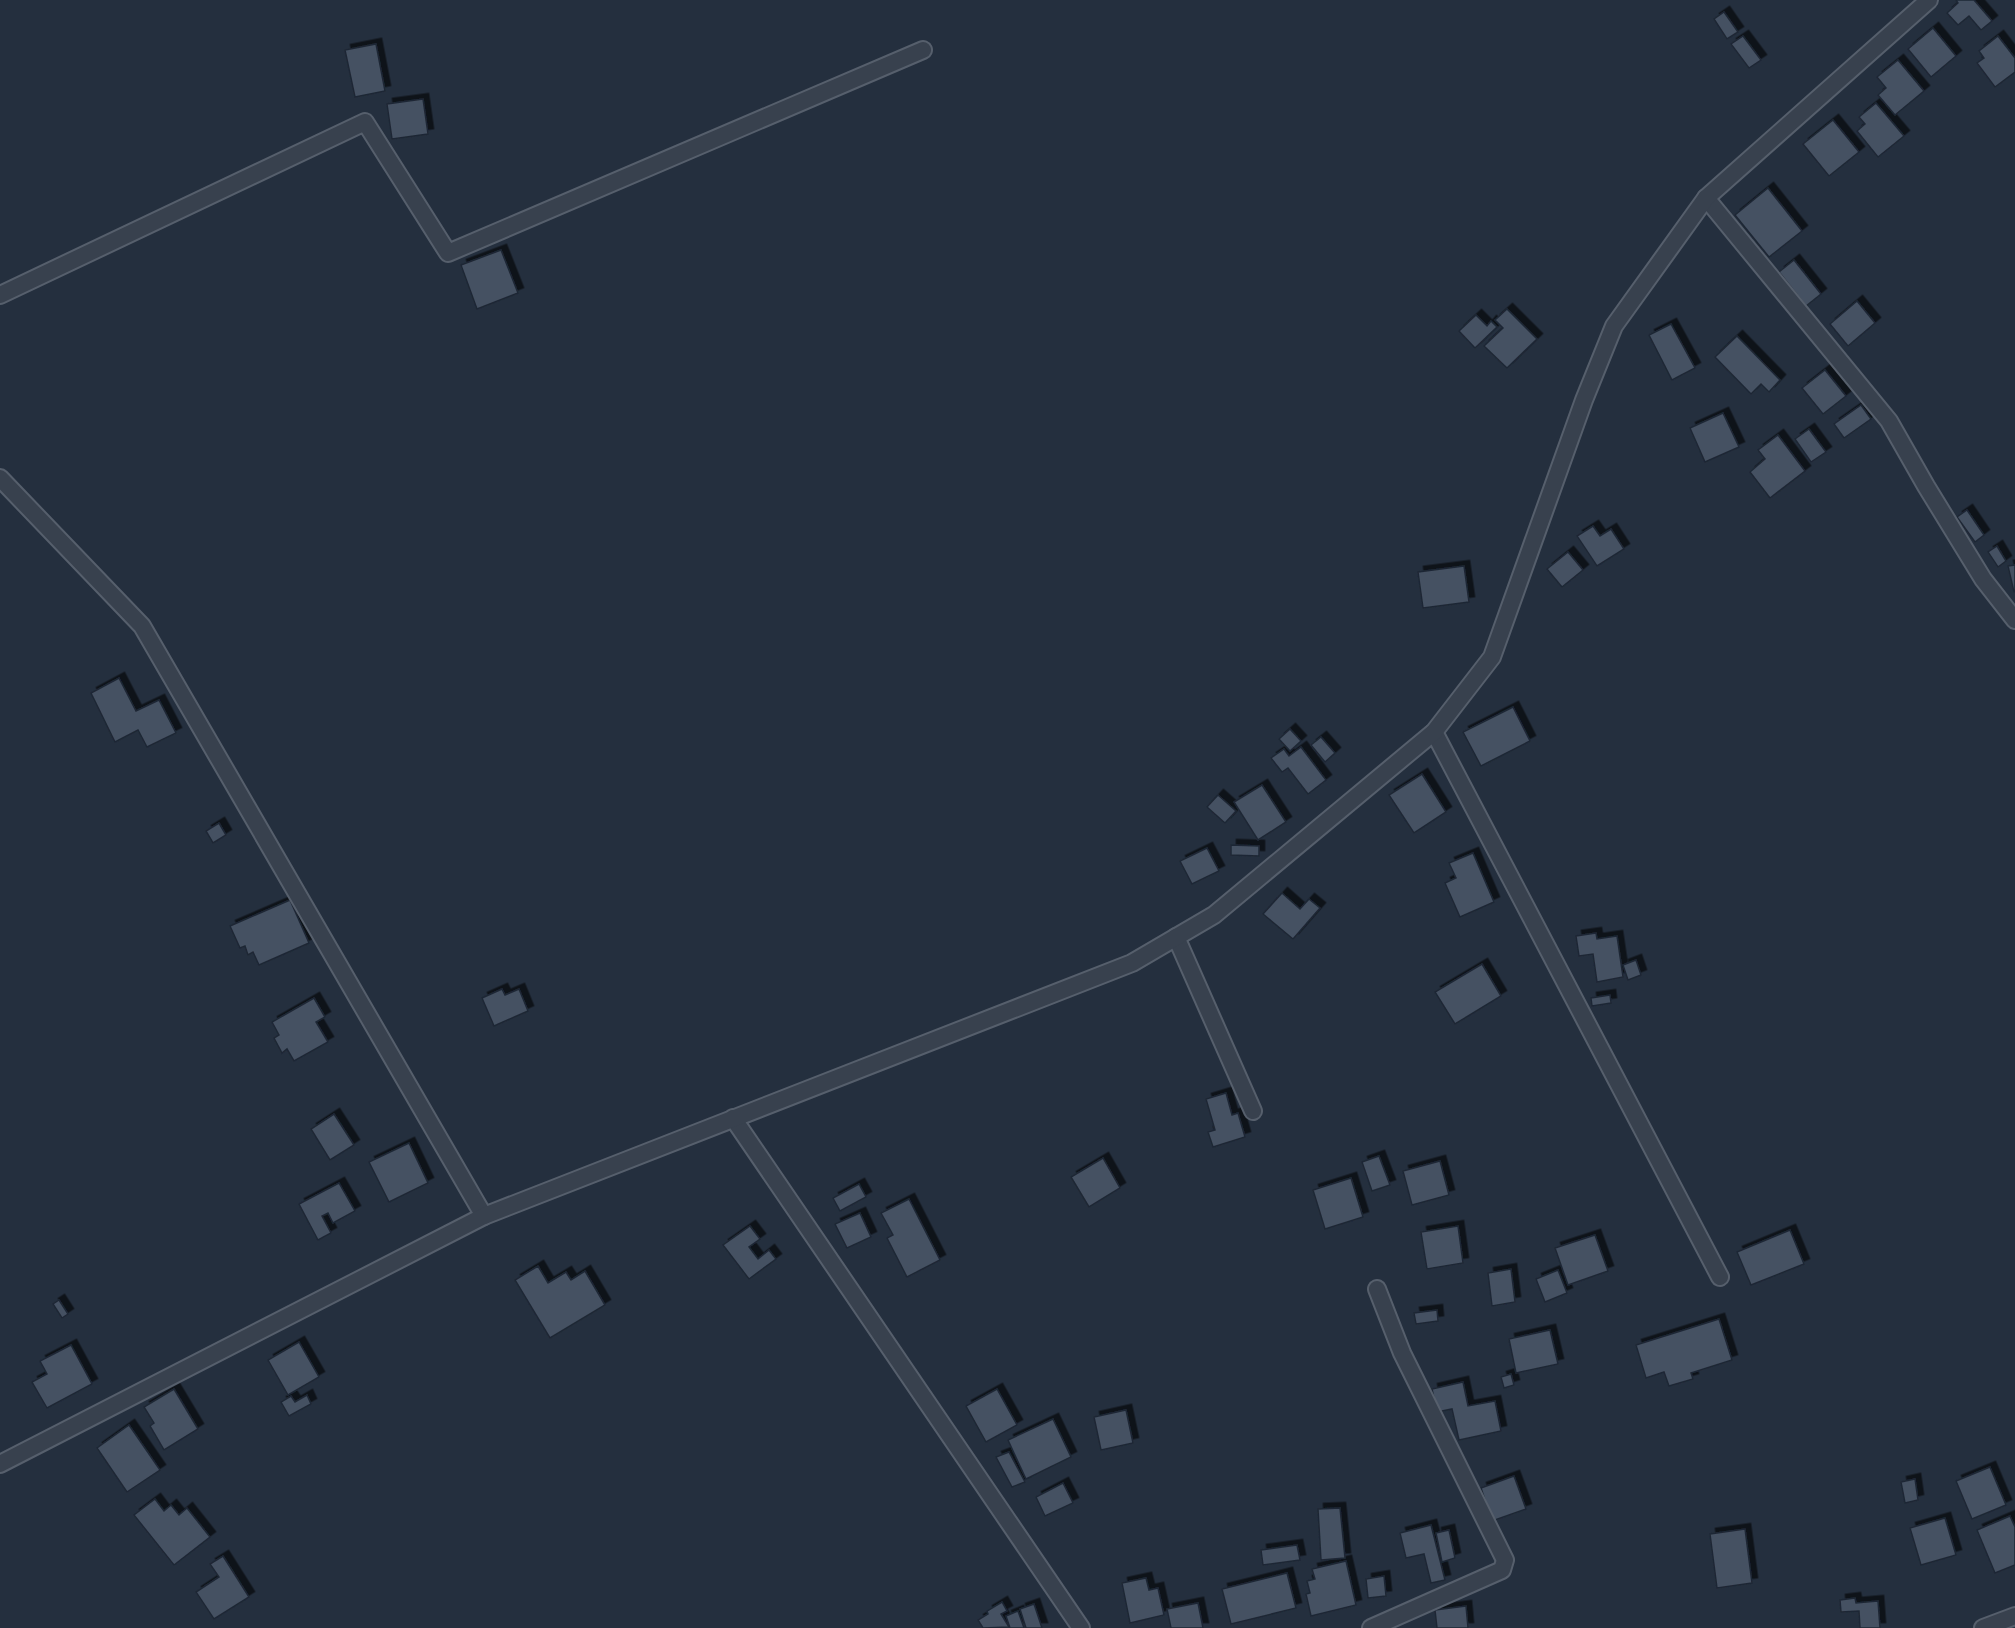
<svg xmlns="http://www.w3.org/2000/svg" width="2015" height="1628" font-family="'IBM Plex Sans',sans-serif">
  <defs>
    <filter id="shadow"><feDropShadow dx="5.5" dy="-5.5" stdDeviation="0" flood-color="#0009"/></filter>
  </defs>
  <rect width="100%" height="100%" fill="#242f3e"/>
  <g fill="#455162" stroke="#1f2835" stroke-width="1.5" filter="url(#shadow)">
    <path d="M1956 0H1974L1992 21 1981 30 1969 16 1958 25 1947 13 1958 3Z"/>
    <path d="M1724 12 1738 32 1727 39 1714 19Z"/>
    <path d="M1933 28 1956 56 1931 77 1908 49Z"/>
    <path d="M1743 36 1761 60 1749 68 1731 44Z"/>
    <path d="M1998 36 2015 58V72L1995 87 1977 63 1984 58 1979 51Z"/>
    <path d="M376 44 385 91 355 97 345 50Z"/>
    <path d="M1898 60 1924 91 1895 115 1878 95 1886 88 1877 77Z"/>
    <path d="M423 99 428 134 392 139 387 104Z"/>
    <path d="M1876 103 1904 136 1878 157 1857 131 1865 124 1859 117Z"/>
    <path d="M1833 120 1859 152 1829 176 1803 144Z"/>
    <path d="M1768 188 1802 231 1769 257 1735 215Z"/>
    <path d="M501 250 518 293 477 309 461 265Z"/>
    <path d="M1794 260 1821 294 1806 306 1779 272Z"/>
    <path d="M1857 301 1875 323 1848 346 1830 324Z"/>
    <path d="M1507 309 1537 339 1507 368 1484 346 1503 328 1495 320Z"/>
    <path d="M1476 315 1487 326 1491 321 1497 327 1475 348 1459 331Z"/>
    <path d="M1671 324 1695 368 1672 380 1649 335Z"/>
    <path d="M1737 336 1780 380 1769 392 1761 384 1751 394 1715 357Z"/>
    <path d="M1825 370 1846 396 1823 414 1802 388Z"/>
    <path d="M1861 405 1871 419 1844 438 1834 424Z"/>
    <path d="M1723 413 1739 447 1705 462 1690 428Z"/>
    <path d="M1809 429 1826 452 1811 462 1795 439Z"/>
    <path d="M1778 435 1805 471 1770 498 1750 472 1765 459 1758 450Z"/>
    <path d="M1967 510 1984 535 1975 542 1957 517Z"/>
    <path d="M1593 526 1600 536 1611 529 1624 549 1597 566 1577 536Z"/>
    <path d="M1997 546 2006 561 1998 567 1988 552Z"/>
    <path d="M1568 552 1583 570 1562 587 1547 569Z"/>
    <path d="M2015 565V592H2014L2008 566Z"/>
    <path d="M1464 566 1469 602 1423 608 1418 572Z"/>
    <path d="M119 678 136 711 159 700 176 733 147 747 138 730 115 742 91 693Z"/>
    <path d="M1513 707 1530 741 1481 766 1463 732Z"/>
    <path d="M1290 729 1301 741 1290 751 1279 739Z"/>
    <path d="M1321 737 1335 753 1325 762 1311 745Z"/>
    <path d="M1301 747 1326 780 1308 794 1288 768 1282 772 1271 758 1284 749 1289 756Z"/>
    <path d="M1422 774 1446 812 1414 833 1389 795Z"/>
    <path d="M1262 785 1286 822 1258 840 1234 802Z"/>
    <path d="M1218 795 1236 811 1225 823 1207 807Z"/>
    <path d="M219 823 226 835 213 843 206 831Z"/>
    <path d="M1231 845 1259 846V856L1231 855Z"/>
    <path d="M1207 848 1219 871 1192 884 1180 861Z"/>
    <path d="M1473 853 1494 902 1460 917 1445 883 1456 878 1449 863Z"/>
    <path d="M1282 893 1300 909 1309 899 1320 908 1293 939 1263 914Z"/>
    <path d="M290 900 309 943 259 965 253 952 248 955 245 946 240 948 230 926Z"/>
    <path d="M1596 933 1597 939 1617 936 1623 977 1597 982 1593 954 1579 956 1576 936Z"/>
    <path d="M1636 960 1641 975 1628 980 1623 965Z"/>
    <path d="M1482 964 1501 996 1455 1024 1435 992Z"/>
    <path d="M502 989 505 995 519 989 528 1011 494 1026 482 998Z"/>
    <path d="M1610 995 1611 1003 1592 1006 1591 998Z"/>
    <path d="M314 998 325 1017 316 1022 328 1042 294 1061 287 1049 282 1053 274 1038 279 1035 272 1022Z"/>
    <path d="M1226 1093 1232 1115 1238 1113 1245 1137 1213 1147 1208 1132 1215 1130 1206 1099Z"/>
    <path d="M334 1114 354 1145 330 1160 311 1129Z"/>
    <path d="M409 1143 428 1183 389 1202 369 1162Z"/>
    <path d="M1379 1156 1390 1185 1372 1191 1362 1162Z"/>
    <path d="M1103 1158 1120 1188 1089 1207 1071 1177Z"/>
    <path d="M1440 1161 1449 1195 1412 1205 1403 1171Z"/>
    <path d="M1351 1178 1363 1217 1325 1229 1313 1190Z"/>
    <path d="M339 1183 355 1211 333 1223 328 1213 322 1216 331 1233 318 1240 299 1204Z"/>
    <path d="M859 1184 866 1197 840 1211 833 1198Z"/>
    <path d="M909 1199 940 1260 907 1277 887 1238 893 1235 881 1213Z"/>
    <path d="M860 1213 871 1237 847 1248 835 1224Z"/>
    <path d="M750 1226 760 1239 749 1247 758 1259 769 1250 776 1259 749 1279 723 1245Z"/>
    <path d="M1458 1226 1463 1263 1427 1269 1421 1232Z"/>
    <path d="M1790 1230 1804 1264 1751 1285 1737 1252Z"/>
    <path d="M1595 1235 1608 1271 1568 1285 1555 1248Z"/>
    <path d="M538 1266 548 1283 566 1272 571 1280 585 1271 605 1305 550 1338 515 1280Z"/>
    <path d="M1511 1269 1515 1302 1492 1306 1488 1273Z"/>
    <path d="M1558 1270 1567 1293 1545 1302 1536 1279Z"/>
    <path d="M59 1300 68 1314 62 1318 53 1304Z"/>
    <path d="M1437 1310 1438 1321 1416 1324 1414 1313Z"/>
    <path d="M1719 1319 1732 1360 1691 1373 1693 1379 1669 1386 1664 1372 1646 1378 1636 1345Z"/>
    <path d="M1550 1330 1558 1364 1516 1373 1509 1339Z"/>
    <path d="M299 1342 319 1377 288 1395 268 1360Z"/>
    <path d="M71 1345 92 1384 47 1408 32 1382 47 1374 40 1361Z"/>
    <path d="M1511 1374 1514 1385 1504 1388 1501 1377Z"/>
    <path d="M1463 1382 1468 1406 1495 1401 1501 1431 1459 1440 1452 1409 1437 1412 1432 1389Z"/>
    <path d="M174 1389 198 1429 164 1450 150 1426 154 1423 144 1407Z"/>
    <path d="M997 1389 1017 1425 986 1442 966 1406Z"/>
    <path d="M307 1395 311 1404 289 1416 281 1402 291 1396 295 1402Z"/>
    <path d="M1126 1410 1133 1443 1101 1450 1094 1417Z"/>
    <path d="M1053 1419 1071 1457 1026 1479 1008 1440Z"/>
    <path d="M129 1425 160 1470 127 1492 97 1448Z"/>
    <path d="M1009 1452 1025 1482 1012 1487 996 1457Z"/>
    <path d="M1990 1467 2006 1505 1972 1519 1956 1481Z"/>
    <path d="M1514 1476 1526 1509 1492 1521 1481 1488Z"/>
    <path d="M1915 1479 1918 1500 1905 1503 1901 1482Z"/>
    <path d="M1063 1483 1073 1503 1045 1516 1036 1497Z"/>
    <path d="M155 1499 164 1511 171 1505 179 1515 187 1508 210 1537 174 1565 134 1515Z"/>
    <path d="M1340 1508 1345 1558 1321 1560 1318 1509Z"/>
    <path d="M2010 1516 2015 1527V1565L1995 1573 1977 1530Z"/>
    <path d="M1945 1518 1956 1555 1921 1565 1910 1528Z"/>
    <path d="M1431 1525 1445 1580 1431 1583 1424 1554 1406 1558 1400 1533Z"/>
    <path d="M1745 1529 1752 1583 1717 1588 1710 1534Z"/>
    <path d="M1449 1530 1455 1558 1442 1562 1436 1533Z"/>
    <path d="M1297 1545 1300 1560 1263 1565 1261 1550Z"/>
    <path d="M223 1556 249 1597 214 1619 196 1592 219 1577 210 1564Z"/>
    <path d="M1346 1561 1356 1605 1311 1616 1306 1594 1310 1593 1307 1581 1315 1579 1312 1569Z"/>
    <path d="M1287 1573 1296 1608 1231 1624 1222 1589Z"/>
    <path d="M1384 1576 1386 1596 1368 1598 1366 1579Z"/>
    <path d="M1146 1578 1149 1590 1158 1588 1164 1615 1130 1623 1122 1583Z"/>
    <path d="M1855 1598 1856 1603 1878 1601 1880 1628H1860L1859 1611 1841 1612 1840 1600Z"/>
    <path d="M1002 1602 1007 1611 1001 1614 1009 1627 983 1628 978 1620 988 1614 987 1611Z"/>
    <path d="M1198 1603 1203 1628H1171L1167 1609Z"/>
    <path d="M1034 1604 1042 1628H1026L1020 1609Z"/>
    <path d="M1466 1606 1468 1628H1437L1435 1610Z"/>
    <path d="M1018 1611 1024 1628H1010L1006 1616Z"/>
  </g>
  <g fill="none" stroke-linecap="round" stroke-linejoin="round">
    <g stroke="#565f6c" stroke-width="20">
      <g id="street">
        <path d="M1706 198 1889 421 1926 486 1983 579 2015 620"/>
        <path d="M0 295 365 122 448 253 923 50"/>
        <path d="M0 478 142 626 484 1216"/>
        <path d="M1434 732 1720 1277"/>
        <path d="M1176 937 1253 1111"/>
        <path d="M733 1118 1081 1628"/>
        <path d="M0 1464 484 1216 1132 963 1214 915 1434 732 1492 657 1584 400 1614 326 1706 198 1929 0"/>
        <path d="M1371 1628 1502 1570 1505 1560 1402 1353 1377 1289"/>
        <path d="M1983 1628 2015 1616"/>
      </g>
    </g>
    <use href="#street" stroke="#38414e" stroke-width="16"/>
  </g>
</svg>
